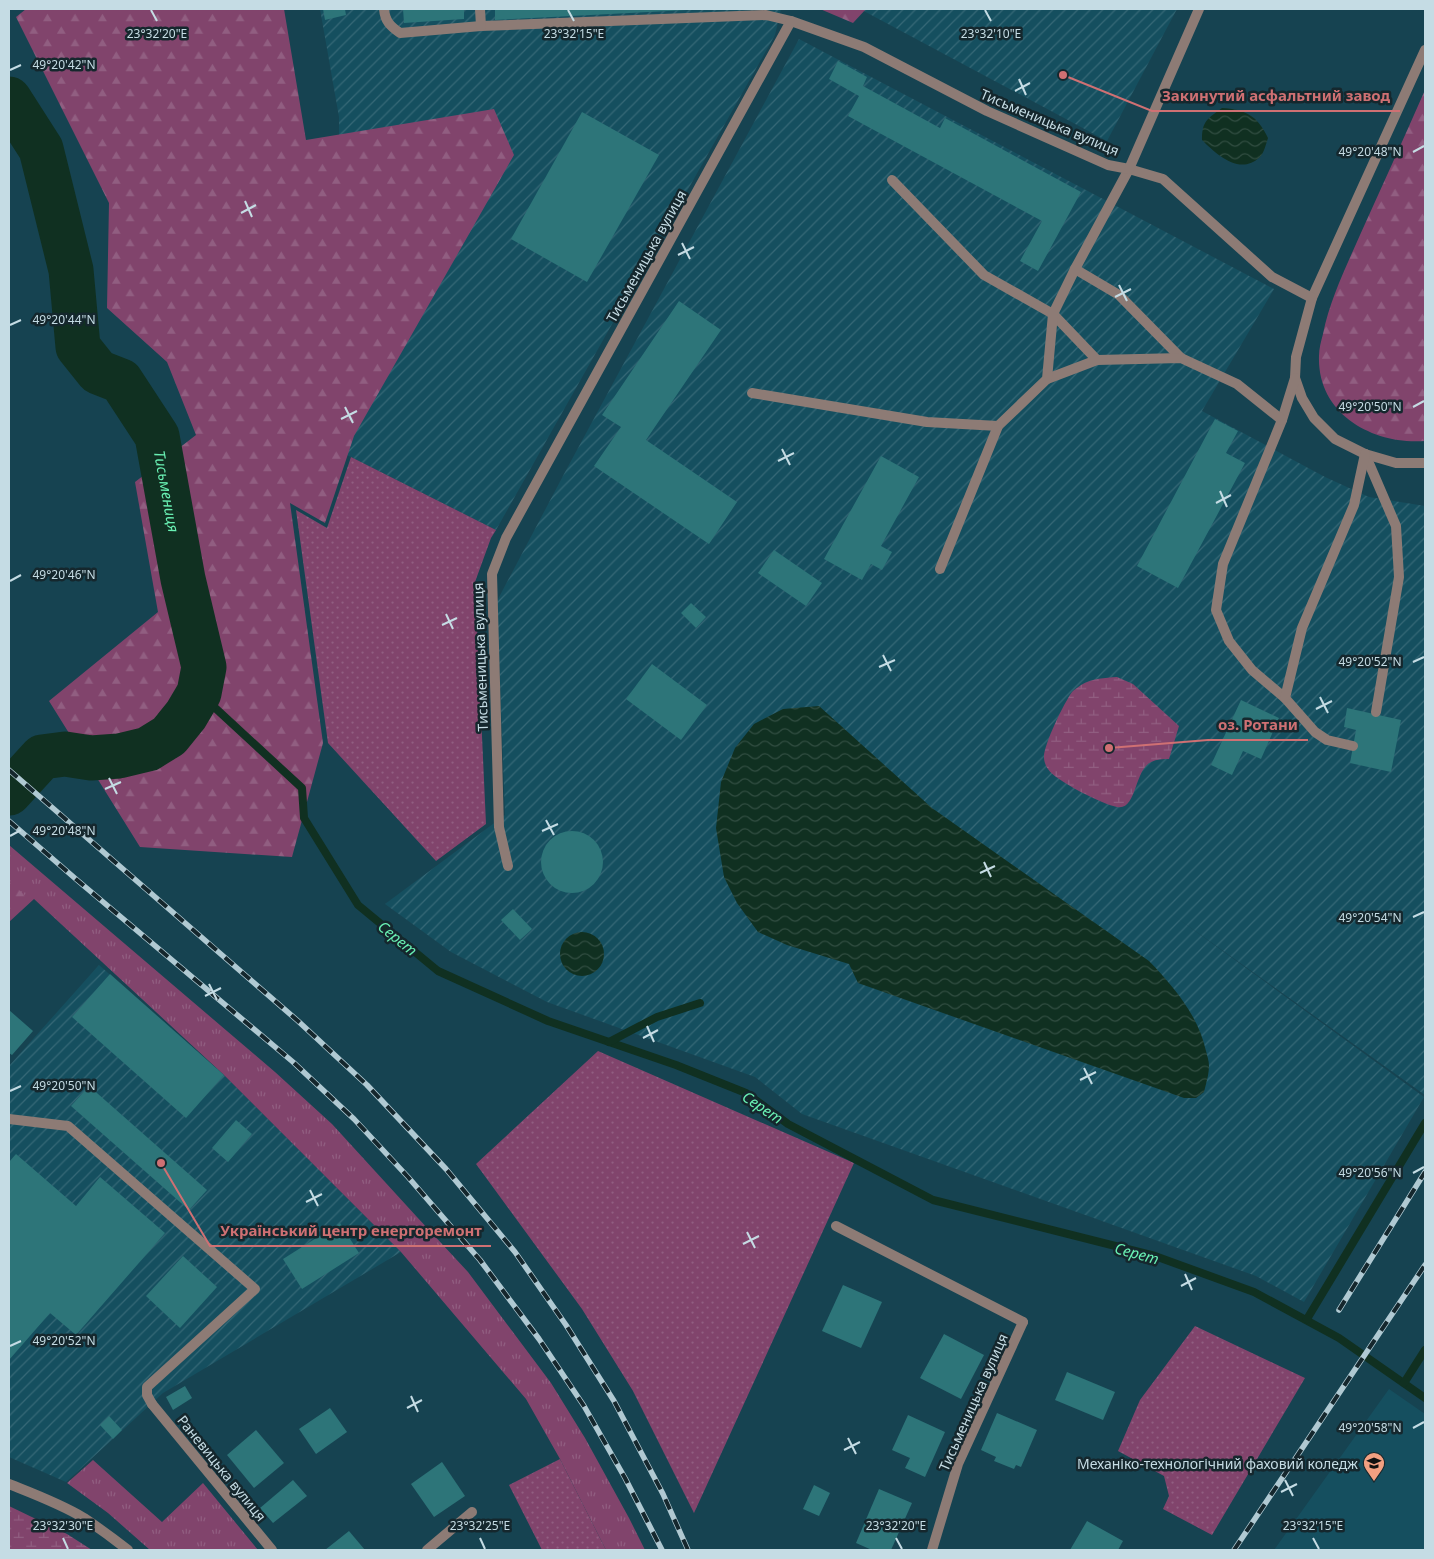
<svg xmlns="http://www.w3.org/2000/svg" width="1434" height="1559" font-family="'Noto Sans',sans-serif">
  <defs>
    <pattern id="industrial-furrows" width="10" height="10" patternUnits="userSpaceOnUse" patternTransform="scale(1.25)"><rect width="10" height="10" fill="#154f5f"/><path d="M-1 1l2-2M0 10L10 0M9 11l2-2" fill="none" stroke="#366876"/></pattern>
    <pattern id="grass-tufts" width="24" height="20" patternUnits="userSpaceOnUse" patternTransform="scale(1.25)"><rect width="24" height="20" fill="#81446c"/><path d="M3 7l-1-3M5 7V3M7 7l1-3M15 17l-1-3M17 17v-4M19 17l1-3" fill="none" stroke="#915e81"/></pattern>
    <pattern id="forest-firs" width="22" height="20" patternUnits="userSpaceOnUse" patternTransform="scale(1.25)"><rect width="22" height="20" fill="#81446c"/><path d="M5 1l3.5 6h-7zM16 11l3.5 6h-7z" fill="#915e81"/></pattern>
    <pattern id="wetland-marsh" width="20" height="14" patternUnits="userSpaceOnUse" patternTransform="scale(1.25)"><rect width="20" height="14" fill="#81446c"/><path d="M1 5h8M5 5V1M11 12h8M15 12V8" fill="none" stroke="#915e81"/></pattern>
    <pattern id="garden-dots" width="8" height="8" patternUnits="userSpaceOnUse" patternTransform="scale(1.25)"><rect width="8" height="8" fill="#81446c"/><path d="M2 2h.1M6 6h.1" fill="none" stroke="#915e81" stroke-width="1.8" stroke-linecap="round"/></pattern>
    <pattern id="water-waves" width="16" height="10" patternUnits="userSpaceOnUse" patternTransform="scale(1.25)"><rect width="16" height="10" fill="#103021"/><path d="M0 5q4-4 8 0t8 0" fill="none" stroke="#314d41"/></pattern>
  </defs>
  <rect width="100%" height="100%" fill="#164351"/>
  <path fill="#154f5f" d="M1389 1389 1425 1414V1550H1274Z"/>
  <g fill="url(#industrial-furrows)">
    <path d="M320 9H781L775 35 496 530 339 451V117Z"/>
    <path d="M860 9H1177L1107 141Z"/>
    <path d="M799 39 1274 289 1202 411 1325 477 1369 497 1425 506V1095L1166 910 1424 1097 1304 1302 1256 1276 802 1114 755 1077 547 1002 451 952 385 904 505 815 497 601 564 474Z"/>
    <path d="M99 965 224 1075 401 1252 163 1393 66 1482 9 1457V1066Z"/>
  </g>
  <g fill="url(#grass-tufts)">
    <path d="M9 845 275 1072 332 1124 417 1217 468 1272 551 1383 585 1438 629 1518 645 1550H606L560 1459 526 1399 401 1252 224 1075 34 899 9 922Z"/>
    <path d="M93 1460 162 1522 203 1483 258 1550H150L108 1513 67 1483Z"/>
  </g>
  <g fill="url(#forest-firs)">
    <path d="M26 9H284L306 140 494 109 514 155 354 436 325 523 290 503 323 743 292 857 140 847 49 701 158 612 135 482 196 435 167 362 107 308 109 203 16 17Z"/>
    <path d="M820 9H866L853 23Z"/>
    <path d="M1425 90V441C1373 445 1317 414 1319 356 1319 349 1321 341 1323 334 1330 299 1346 267 1360 235 1382 186 1404 138 1425 90Z"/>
    <path d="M9 881 28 898 9 917Z"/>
  </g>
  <g fill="url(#wetland-marsh)">
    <path d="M1117 677 1133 684 1179 726 1169 759C1163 759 1157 759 1151 762 1134 770 1137 811 1117 807 1104 805 1054 780 1048 769 1046 767 1044 761 1044 758 1043 746 1064 703 1072 692 1074 690 1078 687 1081 685 1092 678 1105 678 1117 677Z"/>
    <path d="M9 1506 67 1534 92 1550H9Z"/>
  </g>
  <g fill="url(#garden-dots)">
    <path d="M351 457 496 530 491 538 475 582 486 824 436 861 328 743 296 510 327 528Z"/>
    <path d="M598 1051 854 1163 694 1513 633 1391 582 1309 476 1164Z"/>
    <path d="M1195 1326 1305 1378 1212 1535 1163 1509 1169 1496 1164 1476 1118 1451 1140 1400Z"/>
    <path d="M560 1459 606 1550H542L509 1485Z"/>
  </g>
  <g fill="url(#water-waves)">
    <path d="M1222 108C1245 109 1258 116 1268 138 1266 144 1264 153 1260 157 1240 176 1217 155 1202 140 1202 121 1207 119 1222 108Z"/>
    <path d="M819 706 932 808 1149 961C1174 987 1198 1015 1206 1051 1207 1055 1209 1061 1209 1066 1209 1074 1206 1084 1204 1092L1196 1098H1184L858 983 849 964 787 945 758 932 737 903 724 877 716 828 721 782 735 748 754 724 783 709Z"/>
    <circle cx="582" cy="954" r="22"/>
  </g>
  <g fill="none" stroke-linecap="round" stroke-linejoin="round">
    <g stroke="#103021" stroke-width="8">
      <path d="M199 693 302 788 304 818 358 905 438 971 548 1021 676 1065 746 1093 788 1124 933 1200 1155 1256 1254 1292 1339 1338 1425 1398"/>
      <path d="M609 1042 657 1017 700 1003"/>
      <path d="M1307 1319 1425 1123"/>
      <path d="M1404 1383 1425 1350"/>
    </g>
    <path stroke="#103021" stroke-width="45" id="s1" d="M9 99 41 149 71 270 78 347 98 372 121 381 157 436 183 579 204 667 199 693 186 715 169 736 148 749 119 756 91 758 65 754 42 757 9 793"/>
  </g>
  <g fill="#2d7579">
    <path d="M323 9H345L346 15 325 20Z"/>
    <path d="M403 9H464V19L404 23Z"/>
    <path d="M495 9H688V10L495 20Z"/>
    <path d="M838 61 867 77 863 86 940 128 945 118 1081 192 1038 271 1020 261 1042 221 848 116 859 96 829 79Z"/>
    <path d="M582 112 659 155 587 282 511 239Z"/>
    <path d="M679 301 721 330 646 440 737 502 709 544 594 466 621 427 602 415Z"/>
    <path d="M1215 419 1238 431 1226 453 1245 463 1178 588 1137 566Z"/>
    <path d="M881 456 919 477 881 546 892 552 882 570 871 564 862 580 824 559Z"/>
    <path d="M774 550 822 583 806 606 758 573Z"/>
    <path d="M691 603 706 617 696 628 681 613Z"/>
    <path d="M652 664 707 705 681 740 626 699Z"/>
    <path d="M1241 700 1279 718 1261 759 1243 751 1232 775 1211 765Z"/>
    <path d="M1347 708 1401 720 1391 772 1350 763 1356 730 1344 727Z"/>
    <circle cx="572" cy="862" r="31"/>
    <path d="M513 909 532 929 520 940 501 920Z"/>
    <path d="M110 974 224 1075 186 1118 72 1017Z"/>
    <path d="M9 1010 33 1031 12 1055 9 1053Z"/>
    <path d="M89 1086 207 1190 189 1210 71 1106Z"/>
    <path d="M236 1120 252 1134 228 1162 212 1148Z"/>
    <path d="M16 1154 76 1206 100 1177 165 1233 76 1335 50 1313 9 1360V1222L10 1221 9 1220V1162Z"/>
    <path d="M340 1223 359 1253 302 1289 283 1259Z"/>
    <path d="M183 1256 217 1287 180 1328 146 1296Z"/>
    <path d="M843 1285 882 1302 861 1348 822 1331Z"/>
    <path d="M944 1334 984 1355 961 1399 920 1378Z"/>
    <path d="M1067 1372 1115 1392 1103 1420 1055 1400Z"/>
    <path d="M185 1386 192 1398 173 1410 166 1397Z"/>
    <path d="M330 1408 347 1432 316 1454 299 1429Z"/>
    <path d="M997 1413 1037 1430 1021 1467 1016 1465 1014 1469 994 1461 996 1457 981 1450Z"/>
    <path d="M908 1415 945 1432 925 1477 905 1468 910 1458 892 1450Z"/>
    <path d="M109 1416 122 1430 113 1439 100 1425Z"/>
    <path d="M256 1430 284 1463 254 1488 227 1455Z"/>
    <path d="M442 1462 465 1496 434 1517 411 1484Z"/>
    <path d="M293 1480 307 1496 273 1523 260 1508Z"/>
    <path d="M814 1485 830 1493 819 1516 803 1509Z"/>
    <path d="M879 1489 912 1503 891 1550H872L856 1543Z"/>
    <path d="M1087 1521 1123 1541 1118 1550H1070Z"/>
    <path d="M349 1531 365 1550H325Z"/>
  </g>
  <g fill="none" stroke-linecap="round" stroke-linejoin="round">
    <g stroke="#8d7b75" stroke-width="10">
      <path d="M384 9C385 21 390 26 400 33L481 26 766 15 791 21"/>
      <path d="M480 9 481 26"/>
      <path d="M1425 50 1312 298 1296 357 1295 378 1302 398 1314 418 1335 439 1365 454 1396 463H1425"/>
      <path d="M892 180 984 275 1053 314 1097 360"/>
      <path d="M1075 269 1119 295 1181 358"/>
      <path d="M1295 378 1282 420 1223 564 1216 610 1229 641 1252 670 1285 698 1315 732 1327 740 1353 746"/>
      <path d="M1047 379 1097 360 1181 358 1237 384 1282 420"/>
      <path d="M752 393 927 422 998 426"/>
      <path d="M1365 454 1396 526 1399 577 1376 712"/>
      <path d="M940 569 998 426 1047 379 1053 314 1075 269 1129 169 1163 179 1272 277 1312 298"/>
      <path d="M1285 698 1302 628 1354 505 1365 454"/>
      <path d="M9 1119 68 1126 255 1289 147 1387V1395L152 1404"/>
      <path d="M836 1226 1023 1322"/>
      <path d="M427 1550 472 1512"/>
    </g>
    <g stroke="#8d7b75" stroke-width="10">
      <path d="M508 866 499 827 492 574 506 538 791 21 864 47 987 111 1108 165 1129 169 1199 9"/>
      <path d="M152 1404 272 1550"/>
      <path d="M9 1484C34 1494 61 1504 84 1518 99 1528 114 1539 128 1550"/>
      <path d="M932 1550 958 1464 1023 1322"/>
    </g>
    <g stroke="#b0c9d2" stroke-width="5.5">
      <g id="rail">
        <path d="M9 770 298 1021 367 1085 446 1169 515 1252 566 1325 614 1401 663 1494 688 1550"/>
        <path d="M9 821 77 880 293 1062 354 1119 408 1177 480 1260 539 1339 584 1406 625 1478 662 1550"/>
        <path d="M1339 1310 1425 1172"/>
        <path d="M1234 1550 1425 1265"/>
      </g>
    </g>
    <use href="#rail" stroke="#15272d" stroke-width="4" stroke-dasharray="11" stroke-linecap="butt"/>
  </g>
  <path fill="none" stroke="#c5dce4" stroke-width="2" d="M151 10 157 21M568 10 574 21M985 10 991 21M10 70 21 65M1019 79 1026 95M1015 91 1030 83M1413 152 1424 146M245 201 252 217M241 213 256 205M682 243 690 259M678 255 694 247M1119 285 1127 301M1115 297 1131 289M10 325 21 320M345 407 353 423M1413 407 1424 401M341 419 357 411M782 449 790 465M778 461 794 453M1220 491 1227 507M1216 503 1231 495M10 581 21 575M446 614 453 629M442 625 457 618M883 655 891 671M1413 662 1424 657M879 667 895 660M1320 697 1328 713M1316 709 1332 701M109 778 117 794M105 789 121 782M546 820 554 835M542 831 558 824M10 836 21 830M984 862 991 877M980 873 995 866M1413 917 1424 912M209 984 217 1000M205 996 221 988M647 1026 654 1042M643 1038 658 1030M1084 1068 1092 1084M1080 1080 1096 1072M10 1091 21 1086M1413 1173 1424 1167M310 1190 318 1206M306 1202 322 1194M747 1232 755 1248M743 1244 759 1236M1185 1274 1192 1290M1181 1286 1196 1278M10 1346 21 1341M411 1396 418 1412M407 1408 422 1400M1413 1428 1424 1422M848 1438 856 1454M844 1450 860 1442M1285 1480 1293 1496M1281 1492 1297 1484M63 1538 68 1549M480 1538 485 1549M896 1538 902 1549M1313 1538 1319 1549"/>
  <defs>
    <g id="university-pin" transform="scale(1.125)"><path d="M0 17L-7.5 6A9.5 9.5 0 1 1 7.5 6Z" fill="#f2a081" stroke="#15272d"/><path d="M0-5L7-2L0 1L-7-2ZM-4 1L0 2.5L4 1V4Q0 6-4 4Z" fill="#111"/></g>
  </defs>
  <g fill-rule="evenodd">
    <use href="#university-pin" x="1374" y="1463"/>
  </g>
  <g text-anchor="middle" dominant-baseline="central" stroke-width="5" stroke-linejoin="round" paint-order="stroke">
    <g font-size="14" fill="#c5dce4" stroke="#15272d">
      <text transform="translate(1050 122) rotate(23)">Тисьменицька вулиця</text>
      <text transform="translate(646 256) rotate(-61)">Тисьменицька вулиця</text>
      <text transform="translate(480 657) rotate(-92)">Тисьменицька вулиця</text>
      <text transform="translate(973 1402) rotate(-66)">Тисьменицька вулиця</text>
      <text transform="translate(222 1468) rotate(51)">Раневицька вулиця</text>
    </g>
    <g font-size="14" fill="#c5dce4" stroke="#15272d" text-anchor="end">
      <text x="1358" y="1463">Механіко-технологічний фаховий коледж</text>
    </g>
    <g font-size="15" font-style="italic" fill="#69f0b3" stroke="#15272d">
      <text stroke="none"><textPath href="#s1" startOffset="440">Тисьмениця</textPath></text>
      <text transform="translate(398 938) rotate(39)">Серет</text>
      <text transform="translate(763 1107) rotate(34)">Серет</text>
      <text transform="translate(1137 1253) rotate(15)">Серет</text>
    </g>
  </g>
  <g font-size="12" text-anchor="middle" fill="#c5dce4" stroke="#15272d" stroke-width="5" stroke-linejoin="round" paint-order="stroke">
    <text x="157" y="38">23°32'20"E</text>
    <text x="574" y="38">23°32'15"E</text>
    <text x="991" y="38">23°32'10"E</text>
    <text x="64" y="69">49°20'42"N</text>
    <text x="1370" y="156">49°20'48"N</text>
    <text x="64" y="324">49°20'44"N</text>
    <text x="1370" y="411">49°20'50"N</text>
    <text x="64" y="579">49°20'46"N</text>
    <text x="1370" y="666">49°20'52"N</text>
    <text x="64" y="835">49°20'48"N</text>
    <text x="1370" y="922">49°20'54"N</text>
    <text x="64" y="1090">49°20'50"N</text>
    <text x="1370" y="1177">49°20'56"N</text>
    <text x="64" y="1345">49°20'52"N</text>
    <text x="1370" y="1432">49°20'58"N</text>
    <text x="63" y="1530">23°32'30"E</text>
    <text x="480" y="1530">23°32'25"E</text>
    <text x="896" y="1530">23°32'20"E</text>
    <text x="1313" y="1530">23°32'15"E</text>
  </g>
  <path fill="none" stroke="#cf7073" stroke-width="2" d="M1063 75L1152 111H1400M1109 748L1208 740H1308M161 1163L210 1246H491"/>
  <g fill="#cf7073" stroke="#15272d" stroke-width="2">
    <circle cx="1063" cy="75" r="5"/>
    <circle cx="1109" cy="748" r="5"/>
    <circle cx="161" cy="1163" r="5"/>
  </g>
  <g font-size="15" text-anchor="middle" font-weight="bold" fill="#cf7073" stroke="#15272d" stroke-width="5" stroke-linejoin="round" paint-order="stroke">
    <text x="1276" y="101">Закинутий асфальтний завод</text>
    <text x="1258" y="730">оз. Ротани</text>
    <text x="351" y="1236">Український центр енергоремонт</text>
  </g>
  <rect width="1434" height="1559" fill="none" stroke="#c5dce4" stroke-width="20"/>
</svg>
